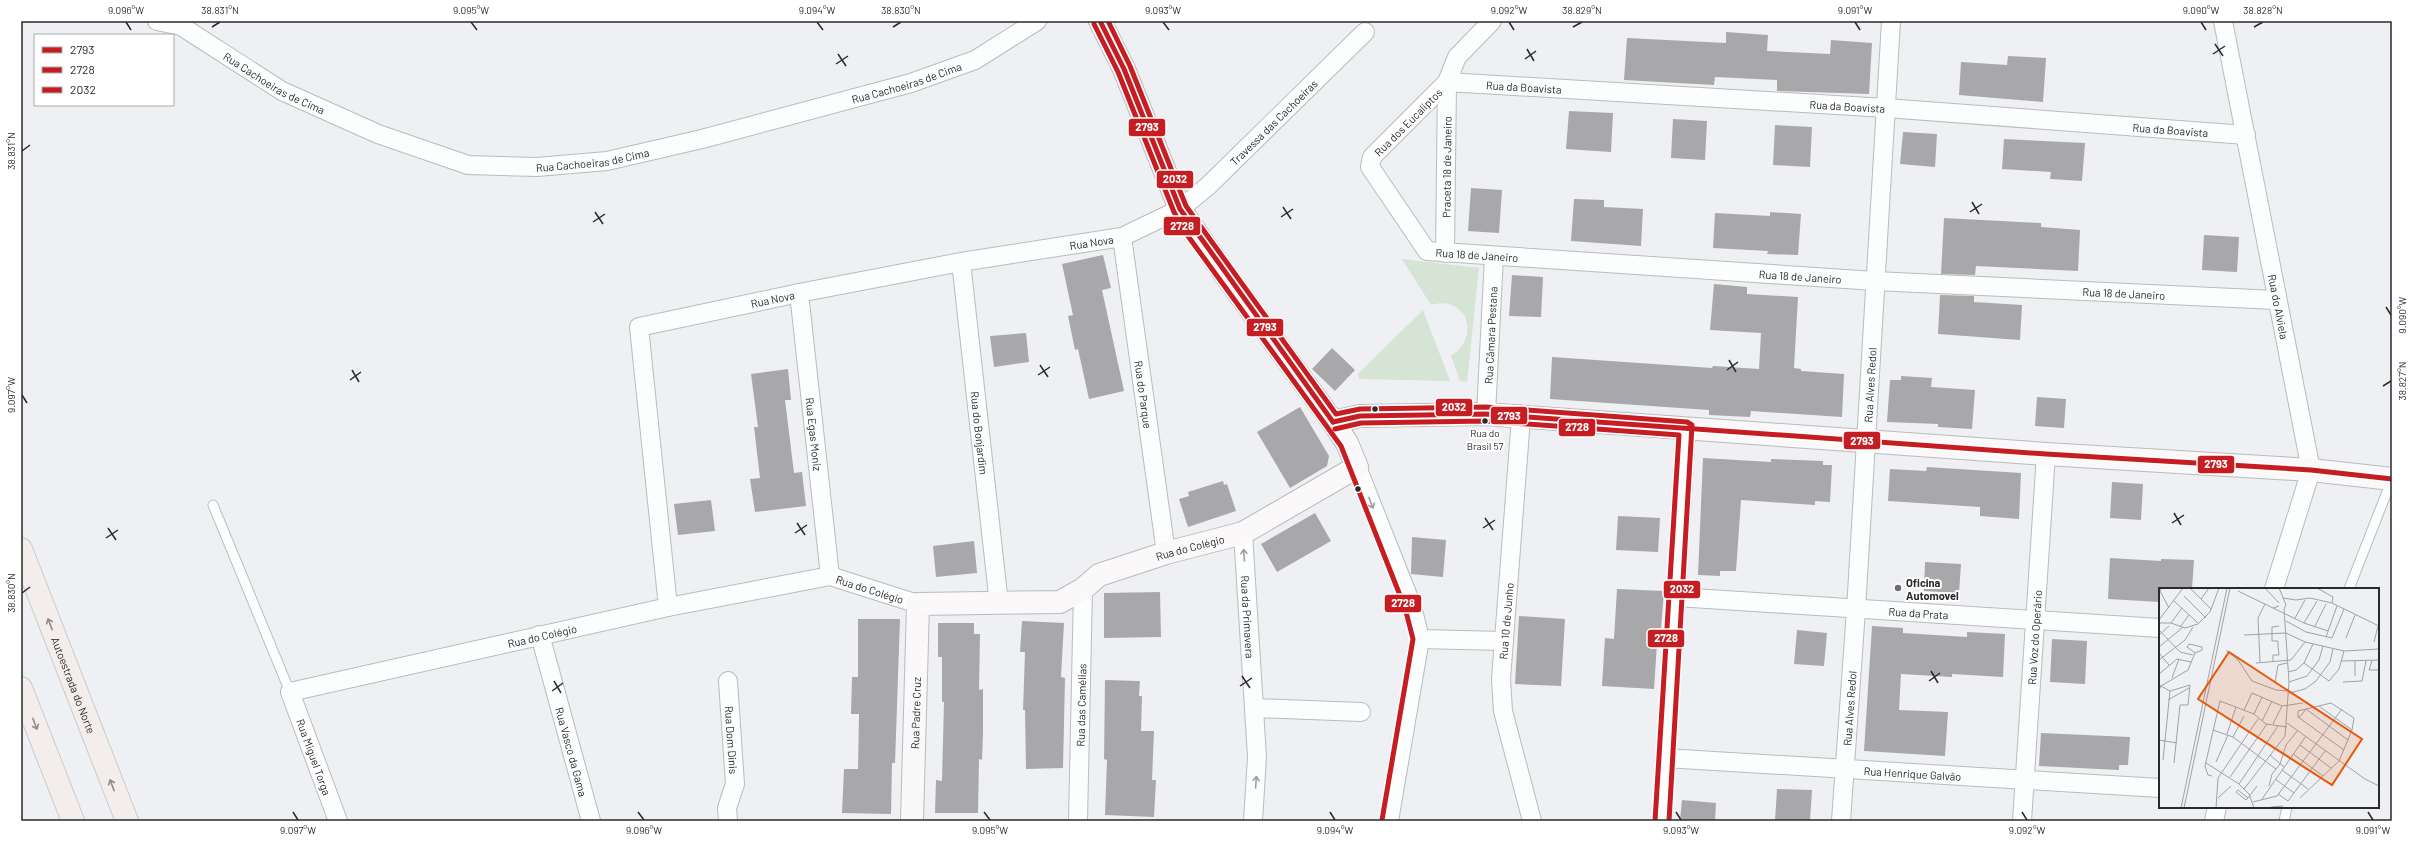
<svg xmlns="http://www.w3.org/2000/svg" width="2413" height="842" font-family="Barlow,sans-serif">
  <rect width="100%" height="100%" fill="#eef0f3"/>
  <g fill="#d5e4d4">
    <path d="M1402 259 1479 268 1467 382 1460 381 1451 356C1482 336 1466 294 1431 305Z"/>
    <path d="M1423 310 1450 381 1359 379 1358 374Z"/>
  </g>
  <g fill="#a8a8aa">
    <path d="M1726 32 1768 35 1767 51 1830 54 1831 40 1872 43 1869 94 1777 91V80L1715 77 1714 85 1624 80 1627 38 1726 43Z"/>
    <path d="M2008 56 2046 58 2043 102 1959 95 1961 62 2007 65Z"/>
    <path d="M1569 111 1613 113 1611 152 1566 149Z"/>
    <path d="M1673 119 1707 121 1705 160 1671 158Z"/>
    <path d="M1775 125 1812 127 1810 167 1773 165Z"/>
    <path d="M1903 132 1937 134 1935 167 1900 164Z"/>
    <path d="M2004 139 2085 143 2082 181 2050 179 2051 172 2002 169Z"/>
    <path d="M1471 188 1502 190 1499 233 1468 231Z"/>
    <path d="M1574 199 1604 200V207L1643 209 1641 246 1571 241Z"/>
    <path d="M1770 212 1801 214 1798 255 1767 254 1768 251 1713 248 1715 213 1770 216Z"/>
    <path d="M1944 218 2041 223V227L2080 230 2078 271 1976 266 1975 275 1941 274Z"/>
    <path d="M2204 235 2239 237 2237 272 2202 270Z"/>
    <path d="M1103 255 1111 288 1102 290 1124 391 1089 399 1078 349 1075 350 1068 316 1073 315 1062 264Z"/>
    <path d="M1512 275 1543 277 1541 317 1509 316Z"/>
    <path d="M1714 284 1747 287V294L1798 297 1794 368 1801 369V371L1844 374 1842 417 1751 411 1750 417 1709 415V410L1550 399 1552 357 1712 368 1713 366 1759 369 1761 333 1710 330Z"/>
    <path d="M1940 295 1974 296V302L2022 305 2020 340 1938 334Z"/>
    <path d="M1026 333 1029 362 994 367 990 336Z"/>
    <path d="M1332 348 1355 370 1335 391 1312 369Z"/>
    <path d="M788 369 791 400H785L794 473 802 472 806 506 755 512 750 479 760 478 754 427H758L751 374Z"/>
    <path d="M1901 376 1932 378 1931 387 1975 390 1972 429 1938 427V424L1887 422 1890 380H1901Z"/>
    <path d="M2037 397 2066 399 2064 428 2035 426Z"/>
    <path d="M1300 407 1329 456 1327 466 1290 488 1257 432Z"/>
    <path d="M1703 458 1771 462V459L1823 461V465H1832L1830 502 1815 501V505L1741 500 1736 571H1720V576L1698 575Z"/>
    <path d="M1927 467 2021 473 2019 519 1980 516V507L1888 501 1890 469 1926 471Z"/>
    <path d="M1223 481 1224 485 1227 484 1236 511 1188 527 1179 499 1189 496 1188 492Z"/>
    <path d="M2112 482 2143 484 2141 520 2110 518Z"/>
    <path d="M711 500 715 531 678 535 674 504Z"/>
    <path d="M1315 513 1331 541 1277 572 1261 544Z"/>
    <path d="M1618 516 1660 518 1658 552 1616 550Z"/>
    <path d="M1412 537 1446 540 1443 577 1411 574Z"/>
    <path d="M974 541 977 573 936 577 933 546Z"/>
    <path d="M2110 558 2161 561V559L2194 560 2192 589H2160V602L2108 599Z"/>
    <path d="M1925 562 1961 564 1959 593 1924 591Z"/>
    <path d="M1617 589 1664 591 1661 629 1658 628 1654 689 1602 686 1605 638 1614 639Z"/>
    <path d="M1160 592 1161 637 1104 638V593Z"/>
    <path d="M1519 616 1565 619 1561 686 1515 684Z"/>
    <path d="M858 619H900L895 763H892L891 814 842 813 844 769H858L859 714H851L852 677H858Z"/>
    <path d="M1022 621 1064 623 1061 677 1065 678 1063 768 1026 769 1025 710H1023L1025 652H1020Z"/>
    <path d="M938 623H974V634H980L979 690 983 689V733L982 760 979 759 978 813H935L936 780 942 781 944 702H942V657H938Z"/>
    <path d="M1872 626 1903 628V633L1967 637V632L2005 634 2003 677 1952 674V677L1901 674 1899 710 1948 712 1945 756 1864 751Z"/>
    <path d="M1797 630 1827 633 1824 666 1794 664Z"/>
    <path d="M2052 639 2087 641 2085 684 2050 682Z"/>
    <path d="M1105 680 1140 681 1139 696H1142L1141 731H1154L1152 780H1156L1154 817 1105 815 1107 760 1104 759Z"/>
    <path d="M2041 733 2130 737 2128 765H2119V770L2039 766Z"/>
    <path d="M1777 789 1812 790 1810 821H1775Z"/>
    <path d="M1682 800 1716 803 1715 821H1680Z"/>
  </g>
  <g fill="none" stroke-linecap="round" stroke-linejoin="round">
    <g stroke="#babbbd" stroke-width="11">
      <g id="lane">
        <path d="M213 505 290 692"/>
        <path d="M2349 589 2392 479"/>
        <path d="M2284 821 2287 807"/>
      </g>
    </g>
    <g stroke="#babbbd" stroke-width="20">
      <g id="street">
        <path id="s1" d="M157 21 181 26 282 91 378 134 468 165 537 167 607 161 702 139 911 83 975 60 1037 21"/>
        <path id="s2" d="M1492 21 1457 57 1447 82 1372 157 1370 167 1427 251 1875 281 2276 300"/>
        <path id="s3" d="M2223 21 2311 470 2274 589"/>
        <path id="s4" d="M1122 237 1166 553"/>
        <path id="s5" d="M1445 253 1447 82 1886 108 2246 135"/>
        <path id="s6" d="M961 262 999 604"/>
        <path id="s7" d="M799 293 830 576"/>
        <path id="s8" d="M1486 414 1494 256"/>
        <path d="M1521 418 1501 679 1503 711 1532 821"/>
        <path d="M1357 467 1412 606 1420 639 1389 821"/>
        <path id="s9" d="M1243 533 1257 757 1253 821"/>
        <path id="s10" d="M1677 597 2160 628"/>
        <path id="s11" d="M668 607 639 327 799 293 961 262 1122 237 1180 209 1208 186 1365 32"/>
        <path id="s12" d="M540 635 591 821"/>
        <path d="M1420 639 1504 641"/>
        <path id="s13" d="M728 681 735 784 727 808 728 821"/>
        <path d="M1254 708 1361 712"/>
        <path id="s14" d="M1665 758 2160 788"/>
        <path id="s15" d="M338 821 290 692 668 607 830 576 918 604"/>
        <path id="s16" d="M1078 821 1083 589"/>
        <path d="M1662 821 1686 429"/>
        <path id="s17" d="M1841 821 1856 610 1891 21"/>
        <path id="s18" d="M2022 821 2046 454"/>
        <path d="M2214 821 2217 807"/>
      </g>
    </g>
    <g stroke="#babbbd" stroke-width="24">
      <g id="secondary">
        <path d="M1333 422 1360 416 1486 414 2046 454 2311 470 2392 479"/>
        <path id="s19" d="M912 821 918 604 1060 602 1083 589 1099 575 1166 553 1243 533 1357 467 1347 443 1333 422 1229 280 1180 209 1124 69 1100 21"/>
      </g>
    </g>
    <g stroke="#cacbcd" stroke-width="24">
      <g id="highway">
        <path id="s20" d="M21 549 127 821"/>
        <path d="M21 688 73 821"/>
      </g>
    </g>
    <use href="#lane" stroke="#fcfdfd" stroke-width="9"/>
    <use href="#street" stroke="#fcfdfd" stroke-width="18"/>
    <use href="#secondary" stroke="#faf8f8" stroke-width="22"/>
    <use href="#highway" stroke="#f3edec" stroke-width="22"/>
    <g stroke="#fff" stroke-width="8">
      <g id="bus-1">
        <path d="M1100 21 1124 69 1180 209 1333 422"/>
        <path d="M1333 422 1360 416 1486 414 2046 454 2311 470 2392 479"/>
      </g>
    </g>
    <g stroke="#fff" stroke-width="8">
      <g id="bus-2">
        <path d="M1094 24 1118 72 1174 212 1185 232 1341 446 1405 608 1413 639 1382 820"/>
        <path d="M1335 429 1361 423 1486 421 1679 435 1655 821"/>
      </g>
    </g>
    <g stroke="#fff" stroke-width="8">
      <path id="bus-3" d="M1108 21 1130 66 1186 206 1336 414 1360 409 1486 407 1687 422 1692 425 1669 821"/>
    </g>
    <use href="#bus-1" stroke="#c61d23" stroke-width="5"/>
    <use href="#bus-2" stroke="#c61d23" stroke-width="5"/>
    <use href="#bus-3" stroke="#c61d23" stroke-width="5"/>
  </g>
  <defs><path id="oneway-shaft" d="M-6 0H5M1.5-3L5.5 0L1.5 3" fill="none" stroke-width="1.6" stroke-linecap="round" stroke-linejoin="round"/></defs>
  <g stroke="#9e9e9f">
    <use href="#oneway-shaft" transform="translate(1371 503) rotate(69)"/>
    <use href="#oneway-shaft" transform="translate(1244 555) rotate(-94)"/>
    <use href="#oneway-shaft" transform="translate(1256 782) rotate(-86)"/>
  </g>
  <g stroke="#8e8c8c">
    <use href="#oneway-shaft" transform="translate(50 624) rotate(-111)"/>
    <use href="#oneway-shaft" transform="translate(35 724) rotate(69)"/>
    <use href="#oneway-shaft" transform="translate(112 785) rotate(-111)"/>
  </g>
  <path fill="none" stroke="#2a2a2c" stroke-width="1.5" d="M126 22 131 30M471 22 477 30M817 22 823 30M1163 22 1169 30M1509 22 1514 30M1855 22 1860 30M2201 22 2206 30M212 27 220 22M893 27 901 22M1573 27 1582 22M2254 27 2263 22M2215 44 2223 56M1527 49 1534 61M838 54 846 66M2213 54 2225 46M1525 59 1536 51M836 64 848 56M22 151 30 145M1972 202 1979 214M1283 207 1291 219M595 212 603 224M1970 212 1982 204M1281 217 1293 209M593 222 605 214M2386 307 2391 315M1729 360 1736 372M1040 365 1048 377M352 370 359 382M1727 370 1738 362M1038 375 1050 367M350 380 361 372M2383 386 2391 381M22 395 27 403M2174 513 2181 525M1485 518 1493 530M797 523 805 535M2172 523 2184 515M108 528 116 540M1483 528 1495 520M795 533 807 525M106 538 118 530M22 593 30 587M1931 671 1938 683M1242 676 1250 688M554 681 561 693M1929 681 1940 673M1240 686 1252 678M552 691 563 683M293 812 298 820M638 812 644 820M984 812 990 820M1330 812 1335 820M1676 812 1681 820M2022 812 2027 820M2368 812 2373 820"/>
  <g fill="#2a2a2c" stroke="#fff" stroke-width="1.5">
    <circle cx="1375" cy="409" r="3.5"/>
    <circle cx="1485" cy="421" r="3.5"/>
    <circle cx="1358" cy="489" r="3.5"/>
  </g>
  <circle fill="#6f6f72" stroke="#fff" stroke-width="1.5" cx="1898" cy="588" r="4"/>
  <g text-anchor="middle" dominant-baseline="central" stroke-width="4" stroke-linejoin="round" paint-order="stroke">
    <g font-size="10" fill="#2a2a2c" stroke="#fff">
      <text x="1485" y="433">Rua do<tspan x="1485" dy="13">Brasil 57</tspan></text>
    </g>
    <g font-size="11" fill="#2a2a2c" stroke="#fff">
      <text stroke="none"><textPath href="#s1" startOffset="134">Rua Cachoeiras de Cima</textPath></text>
      <text stroke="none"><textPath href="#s1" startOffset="794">Rua Cachoeiras de Cima</textPath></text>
      <text stroke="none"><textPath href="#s5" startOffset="248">Rua da Boavista</textPath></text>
      <text stroke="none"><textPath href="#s5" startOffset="572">Rua da Boavista</textPath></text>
      <text stroke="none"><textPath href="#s11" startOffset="965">Travessa das Cachoeiras</textPath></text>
      <text transform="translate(1408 122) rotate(-45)">Rua dos Eucaliptos</text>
      <text stroke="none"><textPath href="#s5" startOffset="896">Rua da Boavista</textPath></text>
      <text stroke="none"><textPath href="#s1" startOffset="470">Rua Cachoeiras de Cima</textPath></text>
      <text stroke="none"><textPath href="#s5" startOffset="86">Praceta 18 de Janeiro</textPath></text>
      <text stroke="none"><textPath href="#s11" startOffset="742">Rua Nova</textPath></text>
      <text stroke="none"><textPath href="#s2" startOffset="345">Rua 18 de Janeiro</textPath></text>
      <text stroke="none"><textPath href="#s2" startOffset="669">Rua 18 de Janeiro</textPath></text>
      <text stroke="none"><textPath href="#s2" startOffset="993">Rua 18 de Janeiro</textPath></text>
      <text stroke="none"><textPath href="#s11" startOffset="418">Rua Nova</textPath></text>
      <text stroke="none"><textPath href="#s3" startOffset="291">Rua do Alviela</textPath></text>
      <text stroke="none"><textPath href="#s8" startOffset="79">Rua Câmara Pestana</textPath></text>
      <text stroke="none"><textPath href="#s17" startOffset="437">Rua Alves Redol</textPath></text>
      <text stroke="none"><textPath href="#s4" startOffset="159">Rua do Parque</textPath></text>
      <text stroke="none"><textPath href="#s6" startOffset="172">Rua do Bonjardim</textPath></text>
      <text stroke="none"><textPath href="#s7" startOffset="142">Rua Egas Moniz</textPath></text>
      <text stroke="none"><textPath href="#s19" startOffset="502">Rua do Colégio</textPath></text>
      <text stroke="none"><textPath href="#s15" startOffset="732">Rua do Colégio</textPath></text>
      <text stroke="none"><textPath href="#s10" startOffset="242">Rua da Prata</textPath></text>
      <text stroke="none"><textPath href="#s9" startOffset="84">Rua da Primavera</textPath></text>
      <text transform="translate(1506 621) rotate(-85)">Rua 10 de Junho</text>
      <text stroke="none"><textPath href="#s15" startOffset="396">Rua do Colégio</textPath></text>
      <text stroke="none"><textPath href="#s18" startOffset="184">Rua Voz do Operário</textPath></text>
      <text stroke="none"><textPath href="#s20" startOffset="146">Autoestrada do Norte</textPath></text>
      <text stroke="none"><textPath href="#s16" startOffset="116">Rua das Camélias</textPath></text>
      <text stroke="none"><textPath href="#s17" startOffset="113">Rua Alves Redol</textPath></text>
      <text stroke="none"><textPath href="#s19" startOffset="108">Rua Padre Cruz</textPath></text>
      <text stroke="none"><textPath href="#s13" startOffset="59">Rua Dom Dinis</textPath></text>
      <text stroke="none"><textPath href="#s12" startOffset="121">Rua Vasco da Gama</textPath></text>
      <text transform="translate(314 757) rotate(70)">Rua Miguel Torga</text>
      <text stroke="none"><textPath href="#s14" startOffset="248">Rua Henrique Galvão</textPath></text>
    </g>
    <g font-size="11" font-weight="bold" fill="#2a2a2c" stroke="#fff" text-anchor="start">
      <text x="1906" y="582">Oficina<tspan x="1906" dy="13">Automovel</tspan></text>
    </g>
  </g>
  <g transform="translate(2159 588)">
    <rect width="220" height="220" fill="#eef0f3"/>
    <path fill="none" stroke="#a0a1a3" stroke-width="1" d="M3 0 1 3 10 20M31 0 52 21M106 0 120 15M120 0 127 17 125 21M158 0 174 9 173 15M79 3 114 20 120 18M25 8 47 30M124 10 137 12 151 10 173 15 220 38M42 11 50 0M15 13 39 35M114 20 145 35 169 43M136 30 146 12M0 32 24 0M127 33 147 44 173 50 185 21M0 35H12L26 40 39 36 51 24 60 0M12 35 23 20M145 35 158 13M156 38 167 16M21 39 30 27M0 42 21 64 34 67M0 47 10 38M85 47 127 45 146 54 185 63 220 61M167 49 178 18M187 50 196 27M215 54 219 38M0 59 23 40M67 62 79 72 93 93 117 102 129 103M0 65 10 77M0 72 26 52 34 39M183 73 220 72M196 73V88M213 73 210 82H219M101 74 99 30 106 16M114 74V67H120L119 59V53H113V39L120 38M97 75 132 72 146 54M145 75 170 93 180 81 185 63M129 84 137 82 145 75 154 56M0 86 18 71 32 74M13 90 20 71M130 94 148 88 160 72 164 58M184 94 203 93 207 73M116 95 119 77 128 75M0 97 11 103 4 172M0 102 2 98 29 82 36 65 43 62V59L30 56 28 59 36 65M11 103 31 97 29 117H21L15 175M130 105 146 101 157 93 171 74 174 61M9 112 30 100M160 118 193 142M85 122 93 105 123 118 144 115M95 126 103 109M140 130 147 121 189 152M103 133 113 113M128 135 206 191 220 198M114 136 123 118M54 142 74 149 117 181M68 146 77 119M74 149 85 128M0 152 18 155M141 157 172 180M134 166 164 188M111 167 125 179M57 174 69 147M47 175 80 196 90 206 95 220M123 182 149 201M53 188 49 187 46 178 61 113 95 126 107 136 128 139M71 189 108 136M116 191 135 205M80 196 119 138M110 198 113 186 121 176 127 157 139 142M85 201 126 148 130 94 125 21M119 206 129 213 166 163M59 210 72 198M89 210 87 212 77 204 79 202 89 210 98 198M141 210 180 173 193 142 195 130 172 115 139 123V129L185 162M103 211 147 148M94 214 118 208 183 121M112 219 124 218M22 220 68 0M25 220 71 0M57 220 59 190 99 131"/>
    <path fill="#e8590c" fill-opacity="0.15" stroke="#e8590c" stroke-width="2" d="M70 64 203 151 173 197 39 111Z"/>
    <rect width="220" height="220" fill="none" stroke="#2a2a2c" stroke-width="2"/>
  </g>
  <g stroke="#fff" stroke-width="1.5">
    <rect x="1128" y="118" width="38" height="19" rx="4" fill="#c61d23"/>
    <rect x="1156" y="170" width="38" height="19" rx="4" fill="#c61d23"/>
    <rect x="1163" y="216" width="38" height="20" rx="4" fill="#c61d23"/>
    <rect x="1246" y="318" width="38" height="19" rx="4" fill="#c61d23"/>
    <rect x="1435" y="398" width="38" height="19" rx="4" fill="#c61d23"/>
    <rect x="1490" y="406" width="38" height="19" rx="4" fill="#c61d23"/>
    <rect x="1558" y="418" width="38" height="19" rx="4" fill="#c61d23"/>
    <rect x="1843" y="431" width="38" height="19" rx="4" fill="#c61d23"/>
    <rect x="2197" y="455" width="38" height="19" rx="4" fill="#c61d23"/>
    <rect x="1663" y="580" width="38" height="19" rx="4" fill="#c61d23"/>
    <rect x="1384" y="594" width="38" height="19" rx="4" fill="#c61d23"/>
    <rect x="1647" y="629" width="38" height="19" rx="4" fill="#c61d23"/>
  </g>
  <g font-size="11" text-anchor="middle" font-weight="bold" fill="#fff">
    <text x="1147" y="131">2793</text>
    <text x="1175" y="183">2032</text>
    <text x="1182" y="230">2728</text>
    <text x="1265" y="331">2793</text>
    <text x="1454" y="411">2032</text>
    <text x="1509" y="420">2793</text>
    <text x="1577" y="431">2728</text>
    <text x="1862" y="445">2793</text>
    <text x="2216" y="468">2793</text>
    <text x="1682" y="593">2032</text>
    <text x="1403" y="607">2728</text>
    <text x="1666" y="642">2728</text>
  </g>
  <rect width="2413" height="842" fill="none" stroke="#ffffff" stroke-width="44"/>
  <rect x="34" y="34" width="140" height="72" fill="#ffffff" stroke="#aaaaab"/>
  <rect x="42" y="47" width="20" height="6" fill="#c61d23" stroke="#aaaaab"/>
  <text x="70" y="54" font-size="12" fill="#2a2a2c">2793</text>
  <rect x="42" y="67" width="20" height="6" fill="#c61d23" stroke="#aaaaab"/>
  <text x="70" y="74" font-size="12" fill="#2a2a2c">2728</text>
  <rect x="42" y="87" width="20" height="6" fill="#c61d23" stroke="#aaaaab"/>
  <text x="70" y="94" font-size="12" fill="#2a2a2c">2032</text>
  <rect x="22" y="22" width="2369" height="798" fill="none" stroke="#2a2a2c" stroke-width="1.5"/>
  <g font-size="10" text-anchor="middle" fill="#2a2a2c">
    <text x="126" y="14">9.096°W</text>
    <text x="220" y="14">38.831°N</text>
    <text x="471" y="14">9.095°W</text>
    <text x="817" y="14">9.094°W</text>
    <text x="901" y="14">38.830°N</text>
    <text x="1163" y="14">9.093°W</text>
    <text x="1509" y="14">9.092°W</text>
    <text x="1582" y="14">38.829°N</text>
    <text x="1855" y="14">9.091°W</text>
    <text x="2201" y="14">9.090°W</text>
    <text x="2263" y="14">38.828°N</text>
    <text transform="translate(11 151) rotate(-90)" y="4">38.831°N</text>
    <text transform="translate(2402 315) rotate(-90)" y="4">9.090°W</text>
    <text transform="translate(2402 381) rotate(-90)" y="4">38.827°N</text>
    <text transform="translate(11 395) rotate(-90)" y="4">9.097°W</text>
    <text transform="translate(11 593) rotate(-90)" y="4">38.830°N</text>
    <text x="298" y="834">9.097°W</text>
    <text x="644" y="834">9.096°W</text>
    <text x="990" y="834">9.095°W</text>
    <text x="1335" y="834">9.094°W</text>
    <text x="1681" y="834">9.093°W</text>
    <text x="2027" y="834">9.092°W</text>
    <text x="2373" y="834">9.091°W</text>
  </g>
</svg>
